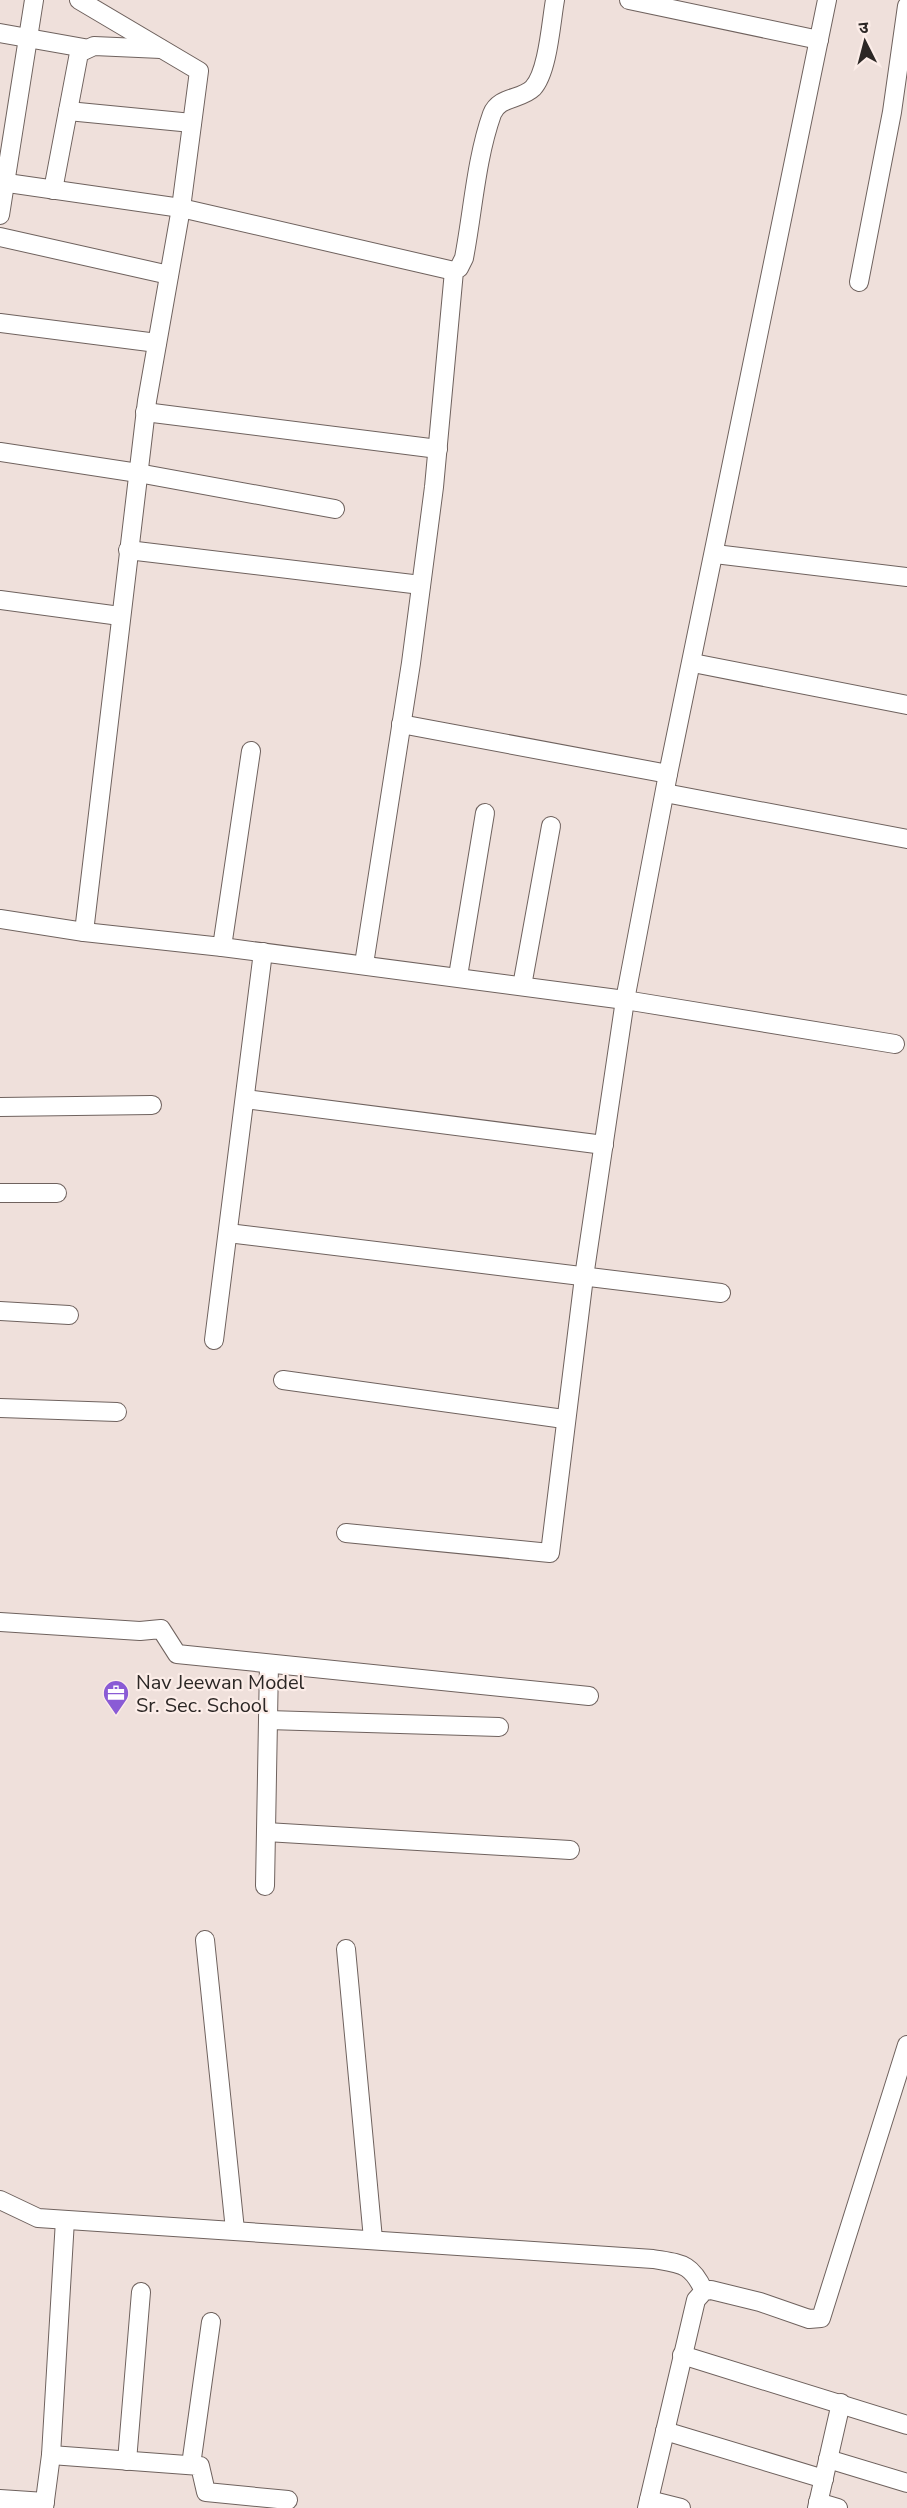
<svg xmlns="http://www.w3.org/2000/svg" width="907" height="2508" font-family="'Nunito Sans','Noto Sans Devanagari',sans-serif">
  <rect width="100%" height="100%" fill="#efe0db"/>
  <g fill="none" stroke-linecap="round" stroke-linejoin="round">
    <g stroke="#6f625e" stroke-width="20">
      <g id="minor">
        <path d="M79 0 199 71 181 208 147 401 84 932"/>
        <path d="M629 0 819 40"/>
        <path d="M0 33 84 48"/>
        <path d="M68 111 192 123"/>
        <path d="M0 182 181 208 454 271"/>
        <path d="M53 190 79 53 94 46 161 49"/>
        <path d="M0 215 34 0"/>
        <path d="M0 237 169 275"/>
        <path d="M859 282 892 112 907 6"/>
        <path d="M0 323 157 343"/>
        <path d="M145 412 438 449"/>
        <path d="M0 452 138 473 335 509"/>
        <path d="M128 550 421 585"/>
        <path d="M715 554 907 577"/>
        <path d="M0 600 120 616"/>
        <path d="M693 663 907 705"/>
        <path d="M401 724 668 774"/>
        <path d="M665 793 907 839"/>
        <path d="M0 919 84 932 222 947 251 751"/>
        <path d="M222 947 625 1000 895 1044"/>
        <path d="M364 964 411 663 434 487 454 271 459 268 464 258C473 211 476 159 492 114 499 96 521 100 533 88 548 72 551 22 555 0"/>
        <path d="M458 976 485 813"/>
        <path d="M522 986 551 826"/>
        <path d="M245 1099 604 1145"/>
        <path d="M0 1107 152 1105"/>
        <path d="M0 1193H57"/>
        <path d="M228 1233 721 1293"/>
        <path d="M0 1311 69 1315"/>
        <path d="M214 1340 263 952"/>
        <path d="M283 1380 564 1419"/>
        <path d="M0 1408 117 1412"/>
        <path d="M346 1533 550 1553 584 1277 625 1000 668 774 827 0"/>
        <path d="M0 1622 140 1631 161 1629 177 1654 589 1696"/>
        <path d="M268 1720 499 1727"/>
        <path d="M266 1832 570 1850"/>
        <path d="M265 1886 269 1664"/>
        <path d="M205 1940 235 2230"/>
        <path d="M346 1949 373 2239"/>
        <path d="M0 2200 38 2218 653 2259C682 2264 691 2263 704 2291"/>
        <path d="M682 2355 907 2425"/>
        <path d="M665 2431 824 2479"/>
        <path d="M51 2455 200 2466 206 2492 288 2500"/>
        <path d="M828 2459 907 2483"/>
        <path d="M127 2461 141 2292"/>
        <path d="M191 2465 211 2322"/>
        <path d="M0 2499 45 2502"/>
        <path d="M649 2500 681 2508"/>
        <path d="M818 2502 838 2508"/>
        <path d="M44 2508 51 2455 65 2220"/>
        <path d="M647 2508 696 2300 704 2291 711 2290 760 2302 809 2319 821 2318 907 2045"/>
        <path d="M817 2508 841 2403"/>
      </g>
    </g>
    <use href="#minor" stroke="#fff" stroke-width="18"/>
  </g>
  <defs>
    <g id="office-pin" transform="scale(1.35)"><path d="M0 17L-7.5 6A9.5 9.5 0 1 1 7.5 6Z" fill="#8a5bd5" stroke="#fcede8"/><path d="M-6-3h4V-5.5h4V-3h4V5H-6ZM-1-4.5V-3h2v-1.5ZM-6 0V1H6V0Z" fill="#fff"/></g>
  </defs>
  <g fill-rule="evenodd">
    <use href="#office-pin" x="116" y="1693"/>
  </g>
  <g text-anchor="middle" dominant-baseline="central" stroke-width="4.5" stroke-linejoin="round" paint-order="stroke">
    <g font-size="20" fill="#2c2725" stroke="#fcede8" text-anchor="start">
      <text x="136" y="1682">Nav Jeewan Model<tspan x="136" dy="23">Sr. Sec. School</tspan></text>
    </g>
  </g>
  <g transform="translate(865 42) rotate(354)" stroke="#fcede8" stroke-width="4.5" paint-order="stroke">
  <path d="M0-4.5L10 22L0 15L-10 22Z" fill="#2c2725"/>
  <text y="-9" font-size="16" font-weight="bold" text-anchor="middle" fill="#2c2725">उ</text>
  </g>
</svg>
